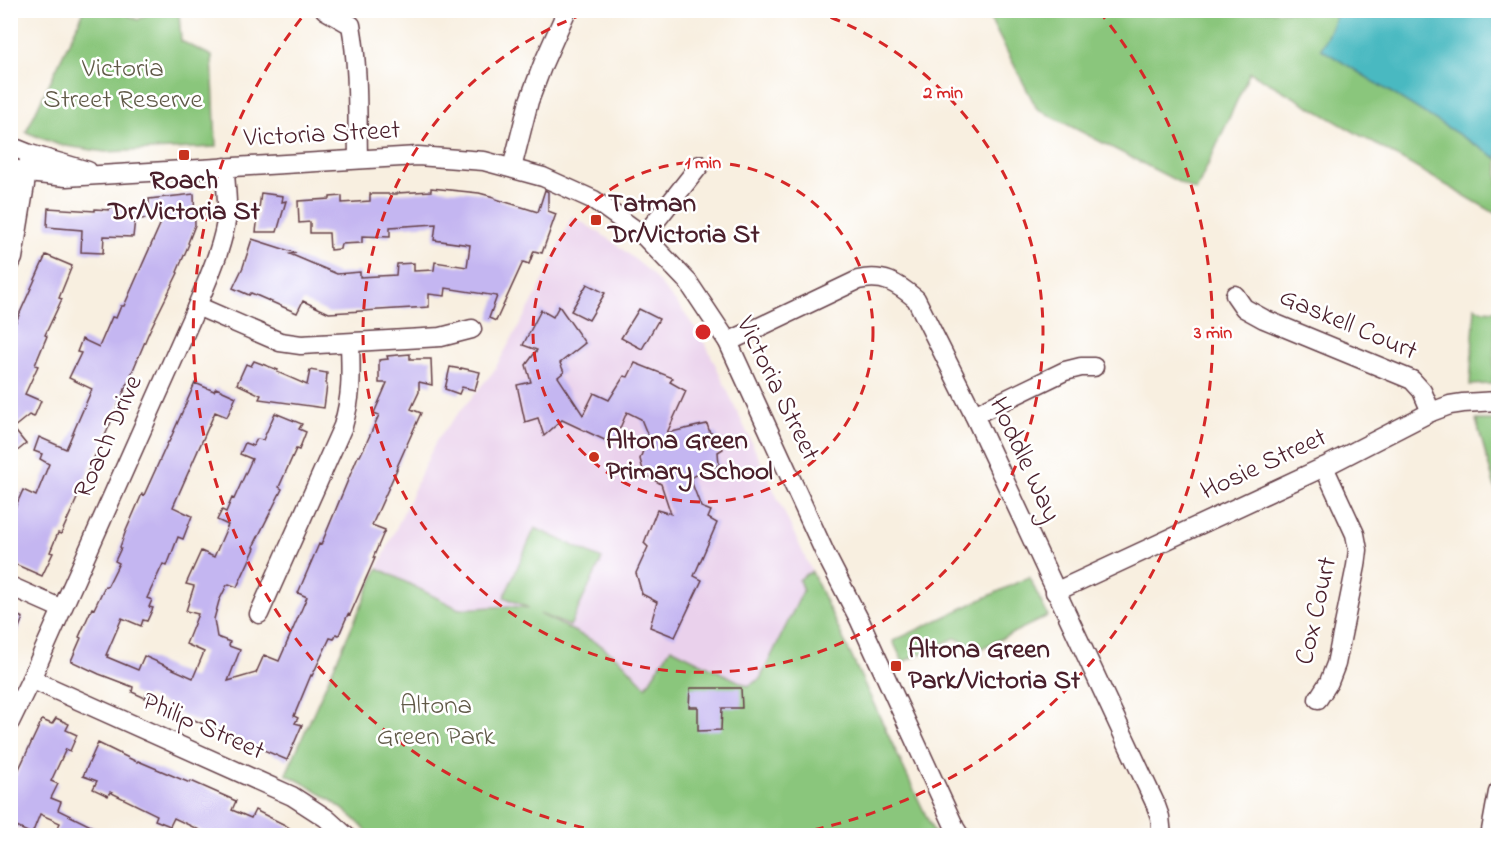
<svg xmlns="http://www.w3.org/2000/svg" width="1509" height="846" font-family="'Indie Flower',sans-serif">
  <rect width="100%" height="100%" fill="#fff"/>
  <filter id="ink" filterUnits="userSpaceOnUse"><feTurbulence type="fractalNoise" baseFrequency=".0167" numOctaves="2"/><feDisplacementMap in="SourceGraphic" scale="12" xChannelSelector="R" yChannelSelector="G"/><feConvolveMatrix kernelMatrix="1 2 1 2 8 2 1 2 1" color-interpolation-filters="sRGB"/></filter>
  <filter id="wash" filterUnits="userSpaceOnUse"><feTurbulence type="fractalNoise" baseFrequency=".008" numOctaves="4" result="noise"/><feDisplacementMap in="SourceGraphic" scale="24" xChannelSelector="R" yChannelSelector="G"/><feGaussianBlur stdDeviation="1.35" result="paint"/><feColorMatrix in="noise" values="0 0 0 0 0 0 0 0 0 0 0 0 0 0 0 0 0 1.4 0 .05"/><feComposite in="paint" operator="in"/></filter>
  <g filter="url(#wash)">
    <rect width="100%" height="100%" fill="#f8efe0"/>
    <path fill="#ead1ec" d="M572 216 611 240 649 271 680 307 695 328 708 349 812 572 805 575 803 591 760 679 749 686 671 648 646 687 624 663 599 644 531 609 511 606 459 609 378 568 437 439 493 372 537 294Z"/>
    <g fill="#8ac67c" stroke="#6a7254" stroke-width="1.5">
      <path d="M84 11H119L138 20 151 11H181L179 13 181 41 212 56 216 147 105 152 59 145 26 132Z"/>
      <path d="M986 11H1498V215L1250 72 1196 191 1037 109Z"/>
      <path d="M1475 307 1482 310 1496 311 1493 384 1470 385Z"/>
      <path d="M1476 420H1498V498Z"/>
      <path d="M535 528 602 559 570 626 540 614 599 644 624 663 646 687 671 648 748 686 760 679 803 591 799 580 805 575 812 572 935 835H370C347 808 317 790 286 774L378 568 459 609 511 606 529 608 504 597Z"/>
      <path d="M1029 577 1048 616 980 649 955 638 903 662 893 641Z"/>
    </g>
    <path fill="#4ab9c1" stroke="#4a6c76" stroke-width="1.5" d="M1339 10 1498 11V159L1321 49Z"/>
    <g id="blocks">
      <g fill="#c4b6f1">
        <path d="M431 188 479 193 494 197 496 199 538 212 545 190 548 192V211L556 214 542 253 534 251 529 264 523 262 496 321 489 318 497 296 446 288 445 296 429 294V307L329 313 303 301 297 313 251 293 249 295 233 288 243 267 252 239 296 253 290 254 337 274 360 272V277L396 275 397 264 414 263V271L434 270 435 262 467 267 470 245 434 240 436 224 390 227V237L362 236V243L341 244 340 249 330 250 329 233H310V222L299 223 298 201 330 199V197L342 196V203L370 201V194H397V193L431 191Z"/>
        <path d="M261 193 283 196 282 202 286 201 277 232H256Z"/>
        <path d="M194 194 195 225 188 243 189 244 177 272 178 273 149 332 112 420 98 451H97L83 482 84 483 61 534 58 533 50 552 53 553 42 576 10 562V508L14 510 23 490 36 496 49 464 40 459 42 454 34 451 39 437 66 449 92 389 69 378 81 353 77 352 82 339 99 347 112 317 116 318 121 306H124L163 218 135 219 133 237 104 236 103 253 81 252 82 230 47 227 48 208 95 211V209L109 210V207L149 208V199Z"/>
        <path d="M46 255 72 266 59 298 62 299 45 335 47 336 35 365 38 366 25 394 41 401 34 417 29 415 13 428 26 444 10 457V335Z"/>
        <path d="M587 284 605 293 589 320 571 311Z"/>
        <path d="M559 306 585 343 560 363 564 372 558 377 583 415 594 393 609 400 624 376 628 377 635 363 673 378 670 382 686 391 667 433 707 424 710 433H716L723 449 718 452 719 465 690 478 701 507 711 511 708 518 717 523 694 576 702 580 675 637 650 627 657 602 642 594 636 573 648 547 644 543 657 510 671 514 661 484 644 474 640 459 645 445 650 441 641 419 627 412 613 444 562 420 544 436 538 418 525 422 517 385 531 382 526 365 537 350 523 345 541 310 553 317Z"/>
        <path d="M639 309 659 319 642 349 621 338Z"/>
        <path d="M410 354V359H431L432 385 419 382V392L411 409 421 413 396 469H397L372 525 385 530 373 558H375L350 615 348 614 339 635 336 634 334 639 330 638 312 676 311 675 294 716 298 718 295 723 302 725 287 760 178 713 179 710 146 695 145 698 132 692 133 687 99 674 71 661 81 638 79 637 92 608 94 609 105 586 107 587 119 563 115 561 121 548 120 547 125 533 142 494 144 495 168 442H169L195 383 214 391 216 388 236 397 227 417 215 412 173 507 192 516 183 539 178 537 167 566 163 564 147 598 152 600 149 607 153 608 147 621 143 620 141 626 122 618 106 655H108L107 657 138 670 144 656 193 678 204 652 186 644 198 614 186 611 194 586 186 584 201 551 214 557 228 525 217 520 222 510 226 512 232 498 234 499 252 459 240 454 245 443 253 446 257 439 263 440 275 413 302 424 299 429 306 432 299 450 296 449 279 487 282 489 253 547 255 548 237 587 229 584 227 585 219 601 214 619 217 637 230 642 229 646 240 650 228 681 256 673 264 655 279 661 307 597 298 593 319 544 321 545 358 456H360L365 446 379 415 374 413 387 383H379V360L388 359 387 356Z"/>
        <path d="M254 361 278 370 277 372 307 385 310 370 327 373 326 385H327L324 408 259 399 261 395 237 384 246 364 251 366Z"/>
        <path d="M450 367 461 369V368L480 372 475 390 462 387 459 394 445 389Z"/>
        <path d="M10 612 23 618 11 647H10Z"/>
        <path d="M690 688H741L742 708H722L721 730 698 731V707H689Z"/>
        <path d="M56 718 69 724 66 730 77 735 70 751 66 749 51 781 58 784 51 798 61 802 58 810 111 836H54L60 823 40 814 32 834 10 824V788L42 720 52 724Z"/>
        <path d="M98 743 137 762 138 761 190 783 191 781 236 801 232 810 251 818 255 810 285 825 301 836H212L174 818 170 826 155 820 157 815 110 792 108 796 93 789 97 781 83 776Z"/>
      </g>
    </g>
  </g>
  <g filter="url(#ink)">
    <use href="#blocks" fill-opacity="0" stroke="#643e46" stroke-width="1.5"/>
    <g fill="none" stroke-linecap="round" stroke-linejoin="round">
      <g stroke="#643e46" stroke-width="21">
        <g id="minor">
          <path d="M325 10 351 25C359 69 357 114 358 159"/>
          <path d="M10 146 30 154 88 171"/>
          <path d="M10 168 28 173 66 177 418 156 484 161 543 177 594 200 644 236 688 282 728 342 825 553 860 621 955 828 960 836"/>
          <path d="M512 168 529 101 543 64 567 10"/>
          <path d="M644 236 700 165"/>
          <path d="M10 264 13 258 30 154"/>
          <path d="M1235 295 1244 308 1264 319 1412 380 1422 391 1431 412"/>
          <path d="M197 306 280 342 301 345 441 337 472 329"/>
          <path d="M728 342 858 280C883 274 897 283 916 299L974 415 1155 803 1160 817 1162 836"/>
          <path d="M974 415 1065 371 1081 367H1094"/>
          <path d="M10 586 62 609"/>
          <path d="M1055 592 1324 467 1431 412 1450 405 1463 403 1498 401"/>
          <path d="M259 614 343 426C352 395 351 376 350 344"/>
          <path d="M31 679 292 796 326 818 346 836"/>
          <path d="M1318 699 1329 682 1336 664 1356 566 1358 550 1355 534 1324 467"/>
          <path d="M10 722 31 679 197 306C209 276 223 247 227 215 228 200 225 183 225 167"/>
          <path d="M1490 836 1498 792"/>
        </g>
      </g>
      <use href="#minor" stroke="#fff" stroke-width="18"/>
    </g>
  </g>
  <g fill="none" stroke="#d62828" stroke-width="3" stroke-dasharray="10 8">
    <circle cx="703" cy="332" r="170"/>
    <path d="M814 11A340 340 0 1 1 592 11"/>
    <path d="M619 835A510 510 0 0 1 307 11M1099 11A510 510 0 0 1 787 835"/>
  </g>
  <g fill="#c8321e" stroke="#fff" stroke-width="2">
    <rect x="178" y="149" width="12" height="12" rx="3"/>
    <rect x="590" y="214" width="12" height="12" rx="3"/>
    <circle cx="594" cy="457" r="6"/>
    <rect x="890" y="660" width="12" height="12" rx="3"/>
  </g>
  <g text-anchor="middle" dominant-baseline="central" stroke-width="5" stroke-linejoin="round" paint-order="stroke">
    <g font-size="27" fill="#605947" stroke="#fff">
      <text x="123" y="69">Victoria<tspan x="123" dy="31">Street Reserve</tspan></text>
      <text x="436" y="706">Altona<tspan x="436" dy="31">Green Park</tspan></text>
    </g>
    <g font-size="27" fill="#4a1f2b" stroke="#fff">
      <text transform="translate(322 135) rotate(-3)">Victoria Street</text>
      <text transform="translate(1348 325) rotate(23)">Gaskell Court</text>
      <text transform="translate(777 389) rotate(64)">Victoria Street</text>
      <text transform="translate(109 437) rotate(-66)">Roach Drive</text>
      <text transform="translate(1024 460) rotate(65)">Hoddle Way</text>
      <text transform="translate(1264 465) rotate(-25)">Hosie Street</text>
      <text transform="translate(1317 611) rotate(-77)">Cox Court</text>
      <text transform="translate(203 727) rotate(24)">Philip Street</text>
    </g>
    <g font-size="27" font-weight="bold" fill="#4a1f2b" stroke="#fff" text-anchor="start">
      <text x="184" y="181" text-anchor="middle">Roach<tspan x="184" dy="31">Dr/Victoria St</tspan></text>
      <text x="608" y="204">Tatman<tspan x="608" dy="31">Dr/Victoria St</tspan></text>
      <text x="606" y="441">Altona Green<tspan x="606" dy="31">Primary School</tspan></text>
      <text x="908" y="650">Altona Green<tspan x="908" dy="31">Park/Victoria St</tspan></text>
    </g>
  </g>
  <circle cx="703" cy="332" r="9" fill="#d62828" stroke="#fff" stroke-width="3"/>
  <g font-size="18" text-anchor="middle" font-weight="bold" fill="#d62828" stroke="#fff" stroke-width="5" stroke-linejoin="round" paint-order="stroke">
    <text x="943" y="98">2 min</text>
    <text x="703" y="168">1 min</text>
    <text x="1213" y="338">3 min</text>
  </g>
  <rect width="1509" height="846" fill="none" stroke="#fff" stroke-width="36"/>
</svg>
